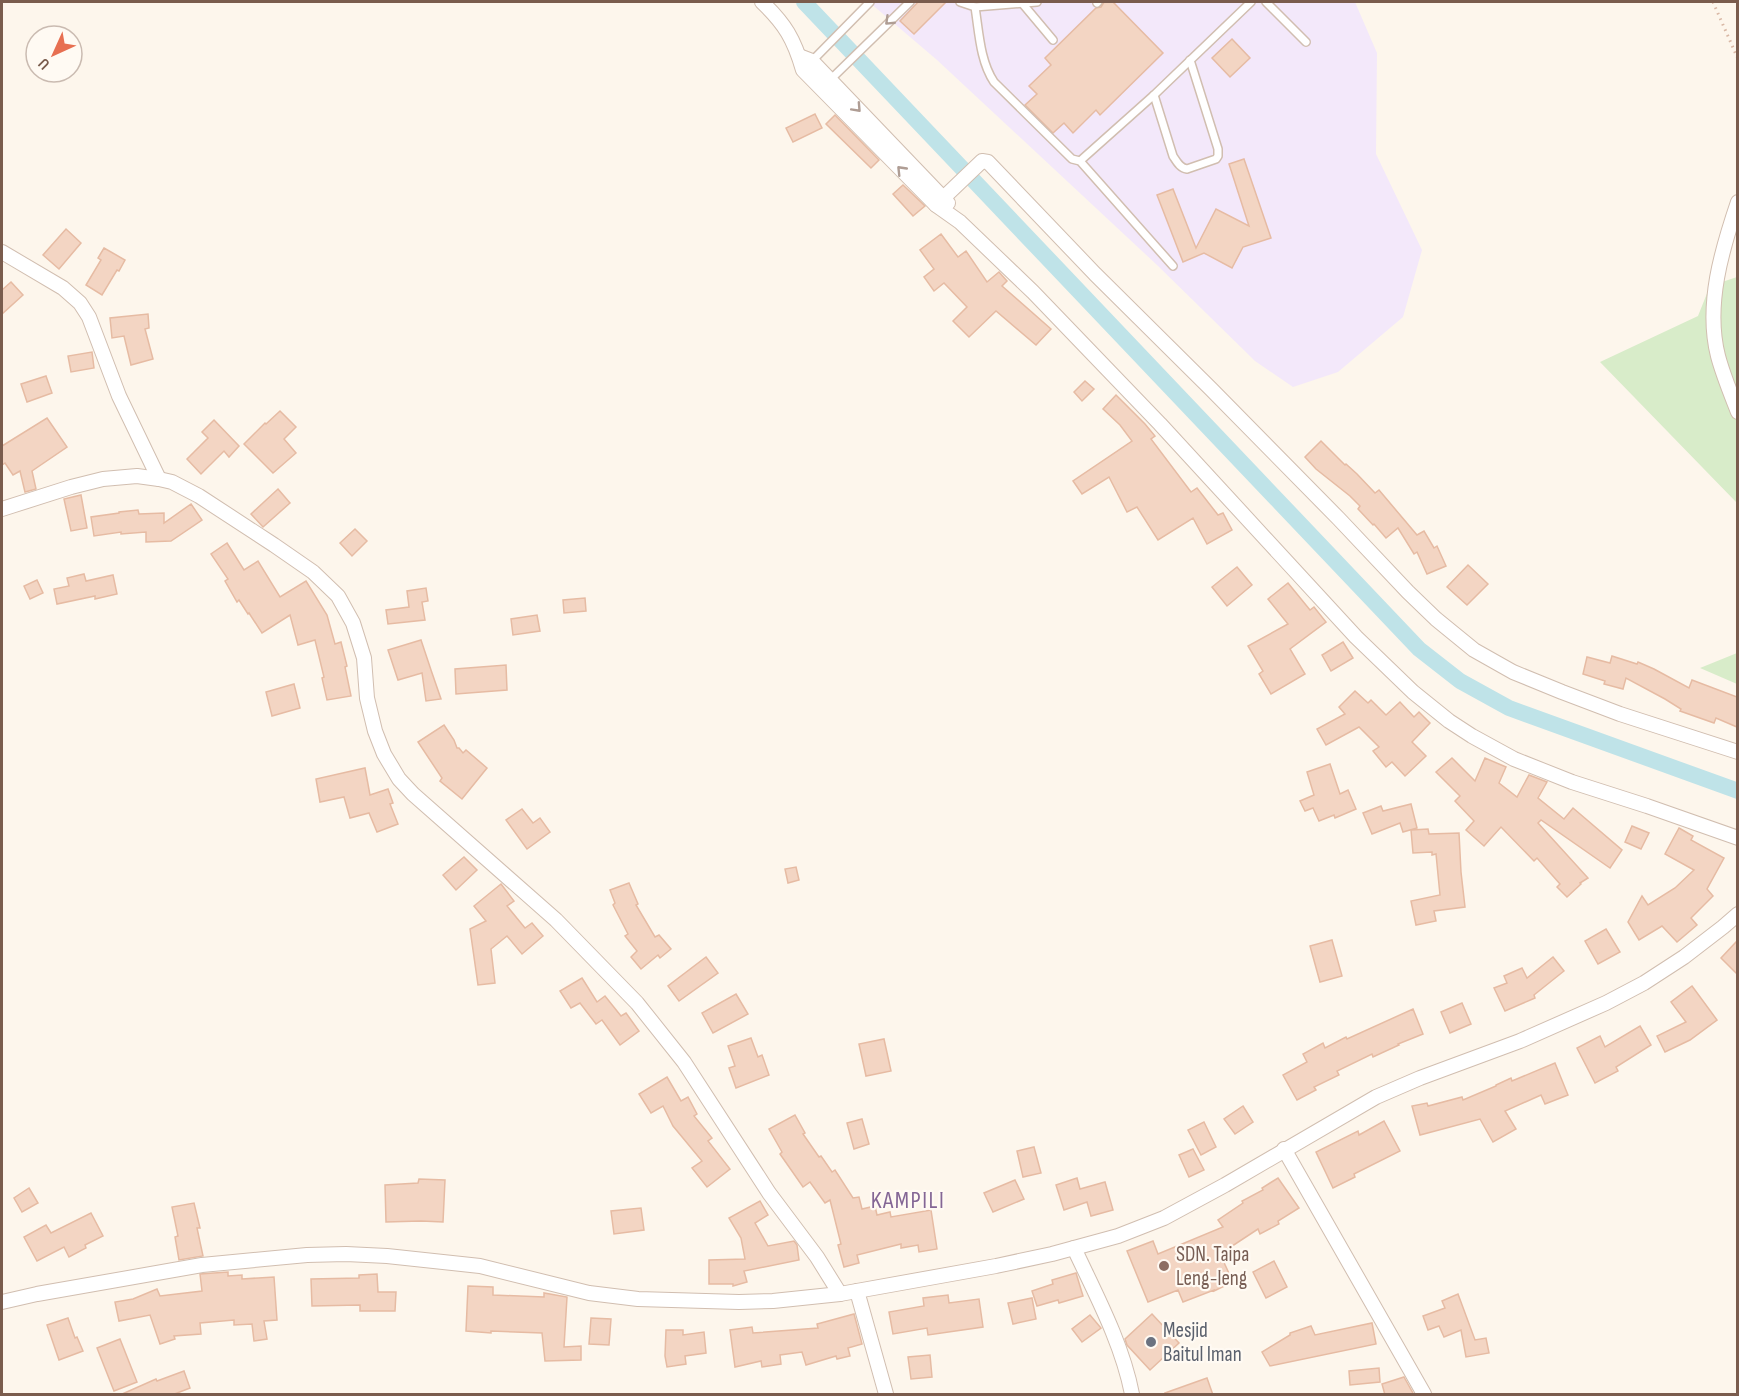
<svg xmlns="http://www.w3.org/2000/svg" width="1739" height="1396" font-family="'Sofia Sans Condensed',sans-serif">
  <rect width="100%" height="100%" fill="#fdf6ec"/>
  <path fill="#f3e8fa" d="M869 2H1355L1377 53 1376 154 1422 250 1403 317 1338 372 1293 387 1255 361 1157 265 937 60Z"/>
  <g fill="#d8ecc9">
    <path d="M1737 277V503L1600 362 1698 316 1710 286Z"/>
    <path d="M1737 653V684L1700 668Z"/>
  </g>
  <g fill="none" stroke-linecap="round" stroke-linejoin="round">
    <path stroke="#bfe3e8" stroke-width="16" d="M804 2 1419 649 1460 681 1509 708 1738 791"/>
  </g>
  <g fill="#f3d5c3" stroke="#e6bba3" stroke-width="1.5">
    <path d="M918 2H946L914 34 900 21Z"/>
    <path d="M1104 2H1113L1163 53 1100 115 1096 110 1073 133 1064 123 1053 133 1025 105 1037 94 1029 86 1051 65 1045 58 1096 8 1101 7Z"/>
    <path d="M1232 39 1250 58 1230 77 1212 58Z"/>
    <path d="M815 114 822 128 793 142 786 128Z"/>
    <path d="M835 115 879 160 871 168 826 124Z"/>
    <path d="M1244 159 1271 238 1243 247 1232 268 1204 253 1183 262 1157 195 1173 189 1196 248 1216 209 1249 226 1229 164Z"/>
    <path d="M903 185 925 206 913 216 893 194Z"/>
    <path d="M66 229 81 243 59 269 43 255Z"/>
    <path d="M941 234 958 257 966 251 987 282 999 272 1007 281 1002 286 1051 329 1036 345 996 311 969 337 953 321 967 307 944 283 934 291 924 277 934 269 920 250Z"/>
    <path d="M104 248 125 260 119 271 117 270 102 295 86 285 101 260 98 258Z"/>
    <path d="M11 282 23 295 2 314V290Z"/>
    <path d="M148 314 149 328 145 329 153 359 131 365 124 336 112 338 110 318Z"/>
    <path d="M92 352 94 368 71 372 68 356Z"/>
    <path d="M46 376 52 393 27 402 21 384Z"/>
    <path d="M1085 381 1094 389 1082 401 1074 392Z"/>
    <path d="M1116 395 1145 424 1155 436 1151 439 1191 492 1197 488 1218 515 1223 513 1232 530 1207 544 1193 518 1158 540 1137 507 1127 512 1109 477 1082 494 1073 481 1132 441 1120 425 1103 409Z"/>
    <path d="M280 411 296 427 284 439 296 453 273 473 244 444 265 423 266 424Z"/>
    <path d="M47 418 67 447 32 471 36 489 25 492 20 471 13 475 5 463 2 465V446Z"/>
    <path d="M214 420 239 446 229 457 224 451 201 474 187 459 208 438 202 432Z"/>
    <path d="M1321 441 1345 465 1346 464 1357 474 1375 493 1379 490 1417 535 1424 531 1434 548 1437 546 1446 566 1427 574 1417 552 1414 554 1398 528 1386 538 1374 524 1373 525 1358 509 1360 506 1350 496 1316 469 1305 457Z"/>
    <path d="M278 489 290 503 263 527 251 514Z"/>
    <path d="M81 495 87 528 71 531 64 499Z"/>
    <path d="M191 504 202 520 171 541 146 542V532L121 534V532L94 536 91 517 119 513V512L138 510 139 514 164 513V523Z"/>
    <path d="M355 529 367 541 352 556 340 543Z"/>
    <path d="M227 543 244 570 258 561 280 597 306 581 327 615 335 644 341 642 347 666 345 667 351 696 327 700 322 678 324 677 315 640 298 645 290 615 262 633 249 613 248 614 239 600 237 602 225 581 228 579 211 554Z"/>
    <path d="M1468 565 1488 584 1467 605 1447 587Z"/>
    <path d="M1237 567 1252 585 1227 606 1212 587Z"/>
    <path d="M84 574 86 581 113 575 117 594 95 599V596L57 604 54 589 69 586 67 578Z"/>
    <path d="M37 580 43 593 30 599 24 586Z"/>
    <path d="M1288 583 1310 610 1314 607 1326 622 1290 649 1305 674 1271 694 1259 674 1263 671 1248 646 1288 624 1268 599Z"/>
    <path d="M426 588 428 601 422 602 425 620 388 624 386 610 409 607 407 591Z"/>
    <path d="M585 598 586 611 564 613 563 600Z"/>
    <path d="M537 615 540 631 513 635 511 619Z"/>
    <path d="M421 640 431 670 441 699 426 701 422 673 398 680 388 650Z"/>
    <path d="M1343 642 1353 658 1331 671 1322 655Z"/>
    <path d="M1612 656 1637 664 1638 662 1654 669 1689 688 1692 680 1737 697V727L1716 718 1714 723 1680 711 1681 709 1665 699 1626 678 1623 689 1604 684 1605 681 1583 674 1587 657 1610 663Z"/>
    <path d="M506 665 507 690 456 694 455 669Z"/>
    <path d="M294 684 300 708 272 716 266 692Z"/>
    <path d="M1355 691 1368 703 1371 700 1386 715 1400 702 1414 717 1419 712 1430 723 1412 742 1426 756 1405 776 1392 762 1386 767 1373 751 1379 747 1359 727 1326 745 1317 729 1345 714 1339 707Z"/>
    <path d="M444 725 454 740 457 748H459L463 753 466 750 487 768 462 799 440 781 442 778 418 742Z"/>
    <path d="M1452 758 1475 781 1485 758 1506 767 1499 783 1517 797 1529 775 1547 782 1538 798 1564 819 1573 808 1622 850 1610 868 1541 820 1538 823 1588 878 1580 883 1581 884 1567 897 1557 887 1560 884 1537 858 1534 861 1501 827 1484 846 1466 830 1474 821 1455 801 1460 796 1436 772Z"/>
    <path d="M1330 764 1340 794 1348 790 1356 809 1335 818 1334 815 1319 821 1313 808 1305 811 1300 801 1314 795 1307 772Z"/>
    <path d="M365 768 370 795 388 789 393 803 390 804 398 824 377 832 369 813 350 818 344 797 320 802 316 779Z"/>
    <path d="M1411 804 1417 828 1403 832 1400 823 1372 834 1363 813 1381 806 1383 811Z"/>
    <path d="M522 809 533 823 540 818 550 832 527 849 506 820Z"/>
    <path d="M1632 826 1649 833 1641 849 1625 842Z"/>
    <path d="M1679 828 1693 836 1691 840 1724 858 1707 889 1713 896 1691 918 1697 925 1677 942 1662 926 1639 940 1628 922 1642 896 1648 905 1675 888 1694 870 1665 854Z"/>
    <path d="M1428 829 1429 834 1459 833 1461 872 1465 907 1434 911 1436 921 1416 925 1411 901 1440 895 1436 854 1432 855V852L1413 853 1411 830Z"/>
    <path d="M464 857 477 870 456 890 443 875Z"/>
    <path d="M796 867 799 880 788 883 785 869Z"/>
    <path d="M629 883 638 904 636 905 655 937 659 935 671 949 660 958 658 955 641 969 631 957 637 951 625 936 628 934 613 905 615 903 610 890Z"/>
    <path d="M501 884 514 901 507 906 525 928 532 923 543 936 522 954 507 936 491 949 495 983 478 985 470 929 486 921 474 906Z"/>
    <path d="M1606 929 1620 952 1598 964 1585 941Z"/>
    <path d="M1332 940 1342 976 1320 982 1310 946Z"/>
    <path d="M1737 941V974L1721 958Z"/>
    <path d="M706 957 718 973 679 1001 668 986Z"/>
    <path d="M1553 957 1564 971 1534 995 1535 998 1505 1011 1494 988 1507 983 1504 976 1522 968 1527 978Z"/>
    <path d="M582 978 597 1002 605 996 621 1016 626 1013 639 1031 620 1045 602 1020 596 1024 580 1003 571 1008 560 991Z"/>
    <path d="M1692 986 1717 1020 1690 1040 1665 1052 1657 1036 1686 1022 1671 1002Z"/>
    <path d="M736 994 748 1014 713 1033 702 1013Z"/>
    <path d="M1462 1003 1471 1024 1450 1033 1441 1012Z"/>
    <path d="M1413 1009 1423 1034 1398 1044 1399 1045 1373 1057 1372 1054 1337 1071 1339 1075 1314 1087 1316 1090 1297 1100 1283 1075 1307 1062 1303 1054 1323 1043 1325 1048 1346 1037 1347 1039Z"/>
    <path d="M1640 1026 1651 1045 1616 1067 1618 1071 1595 1083 1577 1048 1600 1036 1605 1047Z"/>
    <path d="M751 1038 758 1057 762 1055 769 1075 736 1088 729 1068 735 1066 728 1046Z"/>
    <path d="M884 1039 891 1071 866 1076 859 1044Z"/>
    <path d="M1555 1063 1568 1095 1545 1104 1541 1095 1505 1111 1516 1129 1493 1142 1480 1119 1420 1135 1412 1106 1427 1103 1428 1106 1462 1097 1463 1100 1496 1086V1085L1511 1078 1512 1081Z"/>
    <path d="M667 1077 681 1101 688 1097 697 1114 694 1116 712 1138 708 1141 730 1169 707 1187 692 1168 702 1161 673 1126 663 1106 651 1113 639 1094Z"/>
    <path d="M1243 1106 1253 1122 1235 1134 1224 1119Z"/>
    <path d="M795 1115 805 1133 803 1134 819 1157 821 1156 832 1172 835 1170 853 1198 859 1197 862 1209 875 1206 877 1215 890 1212 891 1217 931 1210 937 1249 919 1252 918 1245 901 1248V1244L857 1255 859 1263 844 1267 838 1245 841 1244 830 1200 825 1203 810 1182 803 1187 780 1154 782 1152 769 1129Z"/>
    <path d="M862 1119 869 1144 854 1149 847 1123Z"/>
    <path d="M1384 1121 1400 1151 1354 1174 1355 1177 1333 1188 1316 1152 1358 1131 1359 1135Z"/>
    <path d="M1204 1122 1216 1147 1201 1155 1188 1130Z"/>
    <path d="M1034 1147 1041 1173 1023 1177 1017 1151Z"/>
    <path d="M1193 1149 1204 1170 1189 1177 1179 1155Z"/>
    <path d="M1077 1178 1080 1189 1105 1182 1113 1210 1091 1216 1087 1202 1064 1210 1056 1185Z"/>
    <path d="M1278 1178 1299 1208 1278 1221 1279 1224 1260 1234 1258 1229 1223 1252 1224 1254 1221 1256 1233 1282 1214 1291V1290L1183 1302 1178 1290 1148 1302 1127 1251 1153 1241 1158 1254 1223 1227 1218 1220 1243 1203 1242 1201 1263 1190 1262 1188Z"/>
    <path d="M419 1179 445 1180 443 1222 421 1221 386 1222 385 1185 418 1183Z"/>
    <path d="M1015 1180 1024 1199 993 1212 984 1193Z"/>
    <path d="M29 1188 38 1203 22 1212 14 1198Z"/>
    <path d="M760 1201 768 1215 755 1223 768 1246 794 1241 797 1245 799 1260 744 1271 747 1282 733 1286V1284H709V1260L745 1259 741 1238 729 1218Z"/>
    <path d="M194 1203 200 1228H197L203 1256 179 1260 175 1237 178 1236 172 1207Z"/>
    <path d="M641 1208 644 1230 614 1234 611 1211Z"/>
    <path d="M91 1213 103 1236 85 1245 86 1248 69 1257 64 1247 37 1261 24 1237 46 1225 51 1233Z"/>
    <path d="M1274 1261 1287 1287 1266 1298 1253 1272Z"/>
    <path d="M228 1272V1276L242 1275V1279L274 1277 277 1320 264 1321 267 1339 254 1341 252 1324 234 1325V1320L200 1323 201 1334 174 1336 175 1339 160 1344 150 1315 119 1321 115 1302 133 1299 157 1289 160 1296 202 1291 200 1274Z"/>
    <path d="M1076 1273 1083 1296 1059 1303 1058 1300 1037 1306 1032 1291 1053 1284 1052 1280Z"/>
    <path d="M377 1274 378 1292H396L395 1311H360V1305L312 1306 311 1279 359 1278V1275Z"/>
    <path d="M468 1286 493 1287V1295L544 1297V1293L567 1297 564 1347 581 1346V1360L545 1361 542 1333 491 1331V1333L466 1331Z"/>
    <path d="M1458 1294 1475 1340 1486 1338 1489 1353 1466 1357 1461 1330 1444 1337 1439 1326 1428 1330 1423 1316 1445 1308 1442 1301Z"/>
    <path d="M948 1295 949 1303 979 1299 983 1327 928 1335 927 1328 893 1334 889 1312 924 1306 923 1298Z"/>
    <path d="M1032 1298 1036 1319 1013 1324 1008 1303Z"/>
    <path d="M854 1314 862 1344 848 1348 850 1356 837 1359 836 1356 806 1365 802 1352 780 1355 781 1364 762 1367 761 1361 735 1367 730 1330 752 1327 753 1333 818 1328 817 1324Z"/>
    <path d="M1152 1314 1179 1343 1150 1370 1127 1345 1125 1339Z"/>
    <path d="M1090 1315 1101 1328 1082 1342 1072 1329Z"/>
    <path d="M68 1318 75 1338 77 1337 83 1351 59 1360 47 1325Z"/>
    <path d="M591 1318 611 1319 609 1345 589 1344Z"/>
    <path d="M1372 1323 1376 1344 1270 1366 1262 1352 1290 1335V1333L1311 1326 1315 1335Z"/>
    <path d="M666 1330H683V1335L704 1332 706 1353 685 1356 686 1364 667 1367 665 1356Z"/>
    <path d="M120 1339 137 1382 114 1391 97 1348Z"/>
    <path d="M930 1355 932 1377 911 1379 908 1357Z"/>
    <path d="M1379 1368 1380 1382 1350 1385 1349 1371Z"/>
    <path d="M184 1371 190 1388 172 1395H120L156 1379 157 1381Z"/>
    <path d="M1404 1377 1414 1395H1385L1382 1384Z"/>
    <path d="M1207 1378 1213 1395H1166L1165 1393Z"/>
  </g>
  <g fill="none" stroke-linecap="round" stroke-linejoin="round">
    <g stroke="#d1beb0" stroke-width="10">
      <g id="lane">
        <path d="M960 2 975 7C979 32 980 61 994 82L1072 159 1080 161 1173 266"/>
        <path d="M1266 2 1306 42"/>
        <path d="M1022 3 1053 40"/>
        <path d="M1097 3 1098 2"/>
        <path d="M975 7 1037 2"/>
        <path d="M811 62 870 2"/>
        <path d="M830 80 910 2"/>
        <path d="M1154 95 1173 156C1177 162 1180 168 1187 169L1216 159 1218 156V149L1190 60"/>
        <path d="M1080 161 1154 95 1251 2"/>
      </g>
    </g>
    <g stroke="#d1beb0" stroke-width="16">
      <g id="street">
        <path d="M762 2C785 24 794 39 803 70L936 205 960 222 1033 292 1160 424 1356 637 1413 692 1449 721 1472 736 1514 759 1572 782 1647 806 1738 838"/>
        <path d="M799 56 812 61 948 203"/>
        <path d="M1738 202C1722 249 1705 305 1718 356 1723 375 1731 394 1738 412"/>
        <path d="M936 205 982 161 988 162 1095 274 1211 389 1339 519 1408 592 1436 619 1474 650 1513 672 1562 692 1620 714 1738 752"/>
        <path d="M2 252 63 288 80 303 89 317 119 396 159 479"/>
        <path d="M2 509 71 487 103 479 137 476 159 479 172 482 199 496 274 545 313 572 338 596 353 623 364 658 367 698 375 731 384 754 399 779 413 794 556 920 637 1003 684 1062 769 1193 817 1257 840 1294"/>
        <path d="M1284 1149 1424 1394"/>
        <path d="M1074 1248C1096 1295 1122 1343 1132 1394"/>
        <path d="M857 1291 886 1394"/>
        <path d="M2 1302 37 1294 202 1265 307 1255 346 1254 387 1256 480 1266 589 1293 638 1299 739 1302 773 1301 840 1294 996 1266 1052 1254 1118 1236 1164 1218 1225 1185 1376 1097 1420 1078 1520 1041 1606 1003 1644 983 1684 957 1723 927 1738 914"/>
      </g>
    </g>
    <path stroke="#d9b8a5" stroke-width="3" stroke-dasharray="1.5 4.5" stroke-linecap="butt" d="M1713 2 1738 59"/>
    <use href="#lane" stroke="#fff" stroke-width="7"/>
    <use href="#street" stroke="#fff" stroke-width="14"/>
  </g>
  <defs><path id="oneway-chevron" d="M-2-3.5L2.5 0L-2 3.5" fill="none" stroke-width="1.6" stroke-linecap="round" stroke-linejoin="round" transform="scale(1.5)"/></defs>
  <g stroke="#af9d94">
    <use href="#oneway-chevron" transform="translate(889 21) rotate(136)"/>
    <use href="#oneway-chevron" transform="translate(857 108) rotate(47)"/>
    <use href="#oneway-chevron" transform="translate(901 170) rotate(-134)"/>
  </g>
  <circle fill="#8d6e63" stroke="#fffaf3" stroke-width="2" cx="1164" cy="1266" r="6"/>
  <circle fill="#6b7280" stroke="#fffaf3" stroke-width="2" cx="1151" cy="1342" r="6"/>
  <g text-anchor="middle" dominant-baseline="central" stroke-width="4.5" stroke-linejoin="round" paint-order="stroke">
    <g font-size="21" fill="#785e54" stroke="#fffaf3" text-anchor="start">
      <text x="1176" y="1254">SDN. Taipa<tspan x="1176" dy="24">Leng-leng</tspan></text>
    </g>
    <g font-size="21" fill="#5b616d" stroke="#fffaf3" text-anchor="start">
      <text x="1163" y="1330">Mesjid<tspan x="1163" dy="24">Baitul Iman</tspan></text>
    </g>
    <g font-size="24" letter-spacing="1.5" fill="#846695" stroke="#fffaf3">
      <text x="908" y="1200">KAMPILI</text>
    </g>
  </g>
  <rect width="1739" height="1396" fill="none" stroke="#7a5c4d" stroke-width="6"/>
  <g transform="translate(54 54) rotate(225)"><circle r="28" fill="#fffaf3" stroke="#cabbb1" stroke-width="1.5"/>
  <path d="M0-4.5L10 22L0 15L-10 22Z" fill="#e76f51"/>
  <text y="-9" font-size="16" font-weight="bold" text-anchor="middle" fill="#7a5c4d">U</text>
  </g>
</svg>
